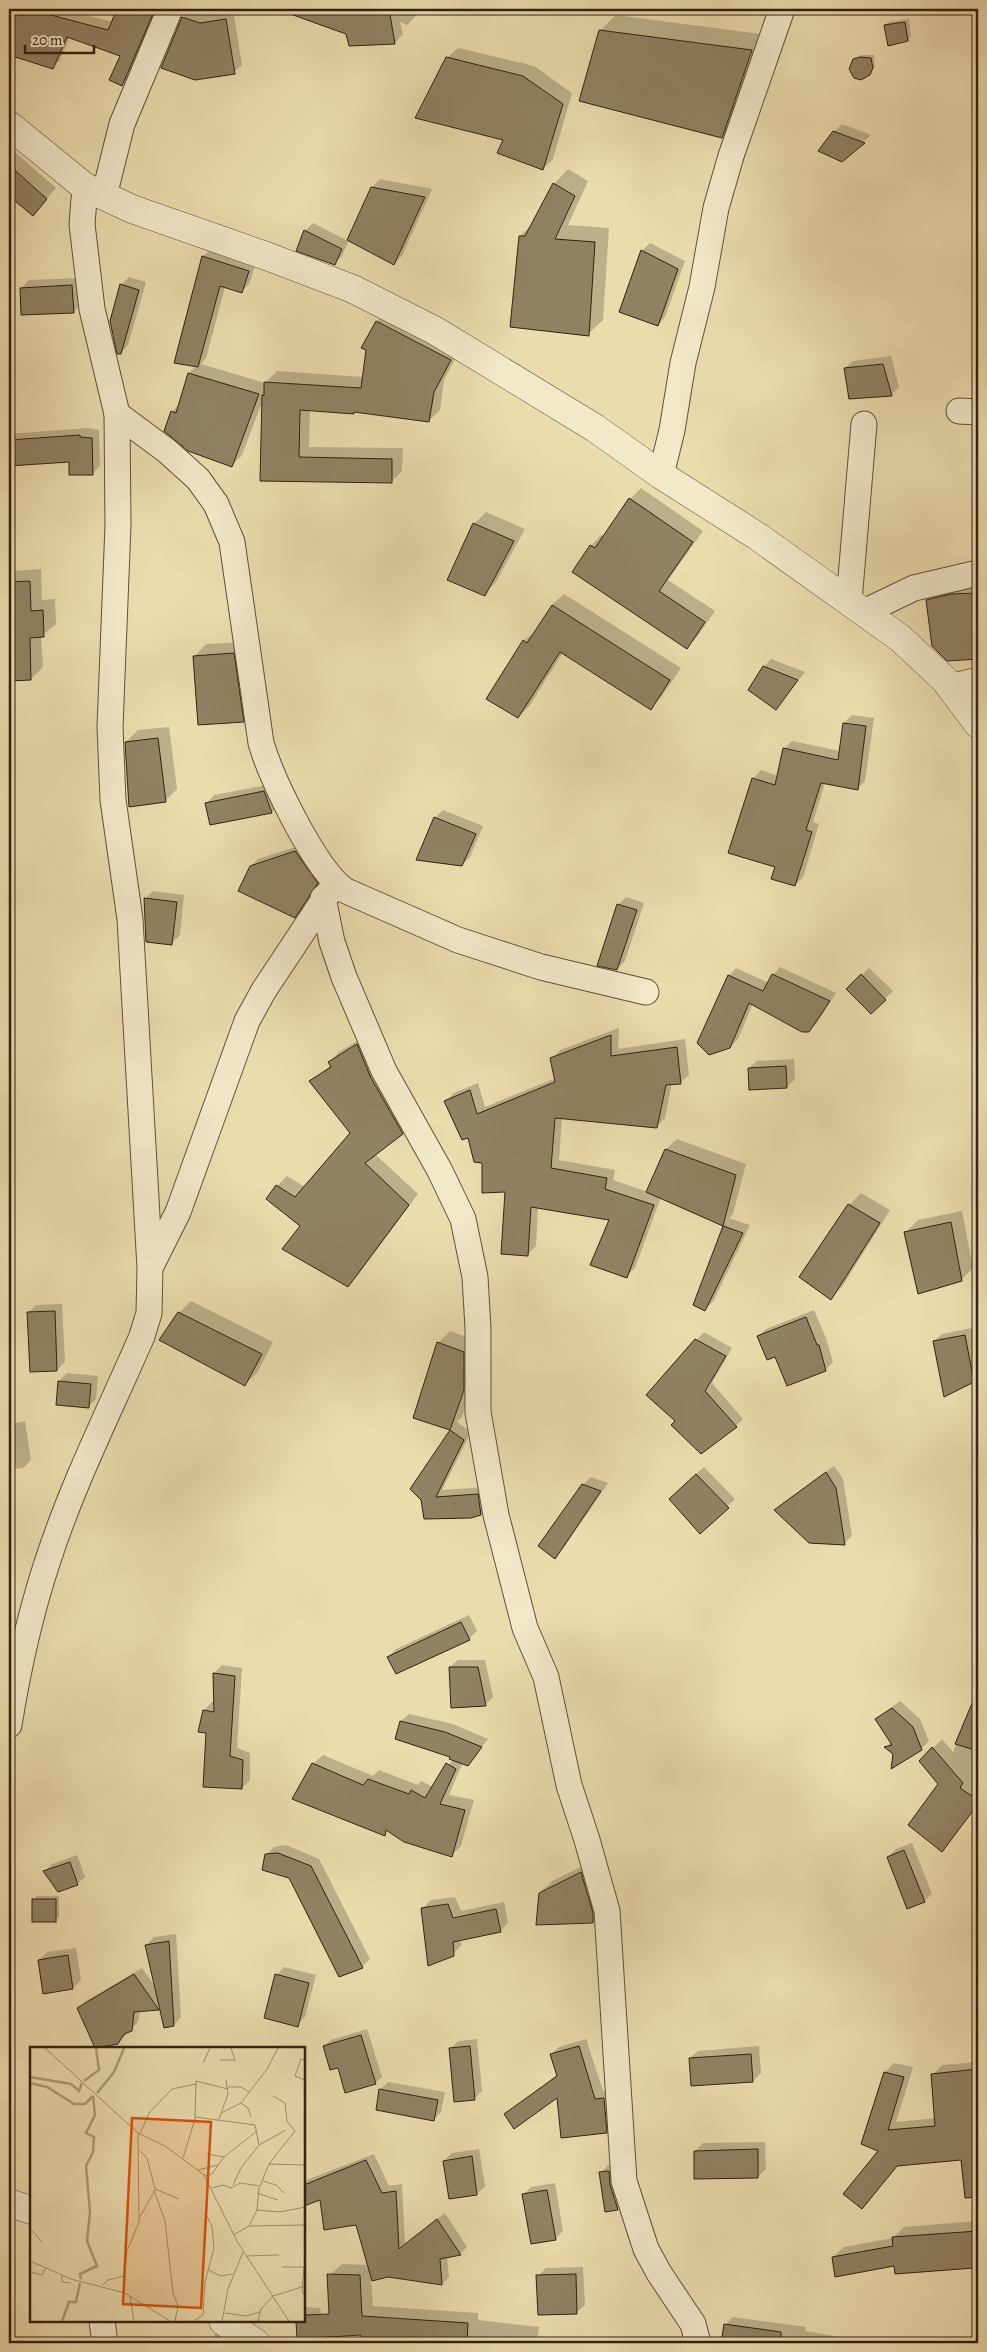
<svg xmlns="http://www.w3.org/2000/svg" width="987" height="2352" font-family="Alegreya,serif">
  <rect width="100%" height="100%" fill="#ebdcae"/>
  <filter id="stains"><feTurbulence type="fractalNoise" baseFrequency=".004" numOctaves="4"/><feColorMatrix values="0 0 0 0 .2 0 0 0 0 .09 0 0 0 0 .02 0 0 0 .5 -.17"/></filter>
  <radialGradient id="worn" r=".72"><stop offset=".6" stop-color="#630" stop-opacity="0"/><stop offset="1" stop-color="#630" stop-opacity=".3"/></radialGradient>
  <g fill="#0003">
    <path d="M9 9H62L113 22 118 9H159L130 77 122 84V55L70 37 60 60 52 68 9 53Z"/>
    <path d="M206 9H233L242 65 234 72 183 18 191 10 206 15Z"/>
    <path d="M278 9H419L415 17 407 25 400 22 403 34 395 43 347 33Z"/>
    <path d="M548 9H579L573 15Z"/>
    <path d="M616 15 767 35 737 121 722 137 600 31Z"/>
    <path d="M909 19 911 36 908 40 885 26 888 22Z"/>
    <path d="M458 48 534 66 572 93 553 159 543 169 504 139 447 58Z"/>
    <path d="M861 55H874L875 67 864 78 856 59Z"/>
    <path d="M842 124 871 135 842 160 834 132Z"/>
    <path d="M9 147 56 188 33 215 9 195Z"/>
    <path d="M568 169 588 181 568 225 609 228 603 320 588 334 520 236 533 223 554 184Z"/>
    <path d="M380 179 432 189 402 256 394 263 349 240 342 256 334 264 305 231 313 223 348 241 372 187Z"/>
    <path d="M650 243 685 261 665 317 658 325 642 251Z"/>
    <path d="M211 249 256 263 249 284 241 292 225 287 206 358 201 364 265 383 277 371 364 377 368 350 363 347 377 321 388 310 461 348 444 380 440 410 429 421 355 411 310 409 309 447 403 448 402 471 391 482 261 480 263 400 242 455 232 466 172 412 179 404 189 373 196 366 203 256Z"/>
    <path d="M129 277 146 282 128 345 120 353 121 285Z"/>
    <path d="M80 278 81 304 73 312 21 288 29 280Z"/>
    <path d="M9 295 12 296 9 312Z"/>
    <path d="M891 356 899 387 891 395 845 368 853 361Z"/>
    <path d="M88 428 99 430 100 466 92 474 70 460 9 465V434Z"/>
    <path d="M641 488 703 531 668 580 715 611 697 637 687 648 573 571 591 546 601 535 604 537 630 499Z"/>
    <path d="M486 512 525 529 496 582 484 594 474 524Z"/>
    <path d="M41 569 42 600 55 599 56 624 41 636 43 667 31 679 9 680V576L14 571Z"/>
    <path d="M978 582V658L948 660 927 600 939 588Z"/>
    <path d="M564 594 681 668 662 696 651 708 563 652 530 705 518 717 524 641 537 630 552 605Z"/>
    <path d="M245 642 255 710 243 721 195 656 206 644Z"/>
    <path d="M771 659 805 672 776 708 764 667Z"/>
    <path d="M852 715 874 718 865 781 857 789 825 783 813 822 819 824 803 877 795 885 776 866 730 852 754 778 761 770 778 776 784 749 792 741 840 751 844 723Z"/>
    <path d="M169 727 177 789 165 801 126 742 138 730Z"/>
    <path d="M272 784 279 804 272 812 211 824 207 803 214 795Z"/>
    <path d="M443 810 483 826 470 857 462 865 435 818Z"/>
    <path d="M302 845 324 876 294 916 251 866 258 859Z"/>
    <path d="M153 891 184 895 180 935 172 943 145 899Z"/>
    <path d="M626 897 644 903 625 961 617 969 618 905Z"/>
    <path d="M780 967 836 993 817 1023 808 1031 753 1003 738 1039 730 1047 729 976 736 968 769 983 773 975Z"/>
    <path d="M869 968 893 991 871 1012 848 989Z"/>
    <path d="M619 1028 618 1049 685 1039 689 1075 680 1083H672L665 1118 657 1126 562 1117 559 1160 615 1170 613 1180 648 1192 666 1149 677 1139 746 1164 733 1214 729 1218 750 1225 713 1302 705 1309 694 1305 724 1225 661 1197 635 1268 627 1276 611 1219 538 1207 536 1246 527 1255 507 1191 483 1162 446 1101 454 1093 478 1083 485 1107 556 1078 552 1059 560 1050Z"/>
    <path d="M367 1035 412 1123 375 1154 418 1194 358 1275 348 1285 302 1226 277 1186 287 1176 305 1187 351 1133 311 1081 331 1065 330 1062 339 1052Z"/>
    <path d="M794 1059 795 1079 787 1087 749 1068 757 1061Z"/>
    <path d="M861 1193 890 1210 842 1287 831 1298 849 1205Z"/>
    <path d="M962 1211 973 1268 961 1280 906 1232 918 1220Z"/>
    <path d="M191 1301 273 1342 257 1373 245 1384 179 1313Z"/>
    <path d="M62 1304 65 1362 57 1370 28 1313 36 1305Z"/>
    <path d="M814 1310 826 1338 833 1362 825 1370 776 1355 758 1337 766 1329Z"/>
    <path d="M972 1328 978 1359V1376L973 1381 934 1341 942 1334Z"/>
    <path d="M450 1331 475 1340V1377L462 1417 457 1422 471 1432 442 1490 485 1487 489 1506 481 1514 422 1500 412 1489 452 1429 414 1417 438 1343Z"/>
    <path d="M704 1332 732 1348 712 1383 743 1419 736 1426 677 1420 647 1395Z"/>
    <path d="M67 1373 98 1376 96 1399 88 1407 59 1381Z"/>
    <path d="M25 1421 31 1460 23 1468 9 1470V1424Z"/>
    <path d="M834 1466 843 1479 852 1536 844 1544 784 1503Z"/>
    <path d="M704 1467 735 1499 700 1533 678 1491Z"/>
    <path d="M591 1477 608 1483 563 1549 555 1557 583 1485Z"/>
    <path d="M469 1615 477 1631 469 1639 388 1657 396 1649Z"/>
    <path d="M458 1660H485L493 1697 485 1705 450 1667Z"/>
    <path d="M222 1665 242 1668 237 1748 250 1753V1780L242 1788 208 1732 204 1710 212 1702 215 1703 214 1673Z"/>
    <path d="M978 1692V1805L942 1850 940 1784 920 1761 942 1739 953 1752Z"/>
    <path d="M900 1701 920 1719 929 1741 921 1749 894 1754 886 1747 892 1741 876 1719Z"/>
    <path d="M409 1714 453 1724 488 1739 468 1764 463 1762 449 1795 474 1800 461 1846 451 1856 388 1830 384 1834 313 1764 323 1755 373 1776 379 1770 418 1785 421 1781 433 1787 453 1759 401 1721Z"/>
    <path d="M912 1843 932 1894 924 1901 888 1857 896 1849Z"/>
    <path d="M286 1845 319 1859 370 1959 362 1967 290 1877 266 1855 274 1847Z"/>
    <path d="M77 1855 85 1877 77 1884 45 1872 52 1864Z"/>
    <path d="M593 1861 605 1910 593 1922 540 1893 552 1881Z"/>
    <path d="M37 1896H59V1917L56 1920 33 1900Z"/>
    <path d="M455 1897 461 1911 504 1902 508 1923 500 1931 461 1939V1946L453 1954 423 1908 431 1900Z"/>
    <path d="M176 1934 181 2017 174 2025 160 2007 140 2010 138 2022 118 2043 79 2009 86 2001 142 1968 156 1988 146 1945 154 1937Z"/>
    <path d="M76 1948 81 1980 73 1988 39 1960 47 1952Z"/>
    <path d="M284 1967 316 1975 305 2017 297 2025 277 1975Z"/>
    <path d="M367 2029 382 2077 375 2083 339 2066 324 2046 331 2040Z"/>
    <path d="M477 2039 482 2091 474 2099 450 2049 458 2041Z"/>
    <path d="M586 2039 603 2091H612L614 2124 606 2132 558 2096 505 2115 558 2074 551 2054 559 2047Z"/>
    <path d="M759 2046 761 2073 753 2081 690 2058 698 2051Z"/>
    <path d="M978 2062V2176L977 2167 963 2159 899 2164 862 2207 880 2151 885 2072 894 2063 913 2067 896 2122 936 2118 933 2074 942 2065Z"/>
    <path d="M388 2082 445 2092 441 2112 433 2120 381 2089Z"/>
    <path d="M765 2142 766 2169 758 2177 695 2151 703 2143Z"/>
    <path d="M479 2149 485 2186 477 2194 444 2161 452 2153Z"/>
    <path d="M374 2154 389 2186 402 2184 405 2243 445 2213 467 2247 460 2254 447 2256 449 2277 442 2284 388 2276 371 2280 373 2306 478 2313V2320L539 2327 537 2343H361L362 2333 331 2274 342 2264 369 2265 357 2223 321 2198 304 2204V2181Z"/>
    <path d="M616 2164 625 2201 618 2209 606 2210 601 2173 608 2165Z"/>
    <path d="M555 2183 563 2231 555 2239 523 2195 531 2187Z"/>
    <path d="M978 2221V2262L973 2267 895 2265 833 2257 844 2247 893 2238 904 2227Z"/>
    <path d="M583 2267 585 2305 577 2312 538 2276 546 2268Z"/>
    <path d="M304 2307 320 2308 325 2329 298 2338 297 2321H304Z"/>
    <path d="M733 2317 806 2327 805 2331 864 2341V2343H723L725 2325Z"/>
    <path d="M221 2327 249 2343H208Z"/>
  </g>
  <g fill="#918263" stroke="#302111">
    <path d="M9 9H13L24 16 28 9 108 30 117 9H155L122 86 109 80 120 56 67 37 53 69 9 55Z"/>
    <path d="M282 9H389L395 44 349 46 346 34 282 11Z"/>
    <path d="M182 17 200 23 226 19 235 74 195 80 161 68Z"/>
    <path d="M905 22 908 41 888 46 884 25Z"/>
    <path d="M599 30 752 50 722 138 579 101Z"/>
    <path d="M446 57 523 76 563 104 543 170 497 153 503 140 415 118Z"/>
    <path d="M860 57 871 58 873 68 870 75 861 80 854 78 849 69 853 59Z"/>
    <path d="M833 131 865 143 842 162 818 151Z"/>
    <path d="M9 165 47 199 33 216 9 196Z"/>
    <path d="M553 183 575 196 555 239 595 242 589 336 510 327 519 236H525Z"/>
    <path d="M371 187 425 197 394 265 347 240Z"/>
    <path d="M304 230 342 249 335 265 296 251Z"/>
    <path d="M641 250 678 269 658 326 619 312Z"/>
    <path d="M202 256 249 271 242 293 220 286 198 367 174 363Z"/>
    <path d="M120 284 139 290 121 354H117L110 321Z"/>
    <path d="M72 285 74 313 21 315 20 288Z"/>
    <path d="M376 321 451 360 434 392 429 422 354 412V414L300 410 299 457 392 459V483L260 481 262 395H264V382L361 388 366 350 361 348Z"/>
    <path d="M883 364 892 396 849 399 844 368Z"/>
    <path d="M188 373 259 394 232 467 188 451 164 431 171 411 176 413Z"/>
    <path d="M80 435V437L92 438 93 475H69V462L9 466V440Z"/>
    <path d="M629 498 693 542 659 591 705 622 687 649 572 572 590 545 595 548Z"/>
    <path d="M473 523 514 541 485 596 447 580Z"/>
    <path d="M30 581 31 611 43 610 44 637 30 638 31 680 9 681V582Z"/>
    <path d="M978 593V659L947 661 932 646 926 600 951 594Z"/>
    <path d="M552 605 670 680 651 710 560 652 518 718 486 699 523 640 527 643Z"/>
    <path d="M234 653 244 722 198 725 193 656Z"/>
    <path d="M763 666 798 680 776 710 748 690Z"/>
    <path d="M843 723 866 726 858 790 821 783 806 830 812 832 795 886 771 879 775 867 728 853 752 778 775 785 783 748 838 760Z"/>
    <path d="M158 738 166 802 129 807 125 742Z"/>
    <path d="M264 791 272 813 210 825 205 803Z"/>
    <path d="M434 817 476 834 462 866 416 860Z"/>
    <path d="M295 851 318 883 295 918 238 891 250 866Z"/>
    <path d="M144 898 177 902 172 945 146 942Z"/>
    <path d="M617 904 637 910 617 970 597 966Z"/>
    <path d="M772 974 830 1001 809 1032H802L749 1003 730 1048 709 1055 697 1043 728 975 763 991Z"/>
    <path d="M861 974 886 1000 871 1014 846 989Z"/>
    <path d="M611 1035V1056L677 1047 681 1084 666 1085 657 1128 555 1118 551 1168 607 1178 605 1189 654 1205 627 1278 590 1265 609 1220 531 1207 528 1256 501 1254 505 1192 482 1193V1163L474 1162 468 1138 462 1140 444 1101 470 1090 477 1114 555 1082 550 1058Z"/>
    <path d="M357 1044 371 1078 403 1134 365 1163 409 1205 348 1287 282 1249 300 1226 266 1199 276 1185 295 1197 350 1133 309 1081 331 1067 328 1062Z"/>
    <path d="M786 1066 787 1088 749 1090 748 1068Z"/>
    <path d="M665 1149 736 1175 723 1226 646 1192Z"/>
    <path d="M848 1204 880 1223 831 1300 799 1277Z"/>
    <path d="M951 1222 962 1281 918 1294 904 1232Z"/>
    <path d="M723 1226 743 1233 705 1311 693 1305Z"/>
    <path d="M55 1311 57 1371 30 1372 27 1312Z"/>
    <path d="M178 1312 262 1354 245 1386 159 1340Z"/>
    <path d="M806 1317 817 1345H819L826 1371 787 1386 775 1357 767 1360 757 1336Z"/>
    <path d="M965 1335 974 1382 944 1397 933 1341Z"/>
    <path d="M695 1339 726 1356 705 1391 737 1427 701 1454 671 1425 675 1421 646 1395Z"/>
    <path d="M437 1342 464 1352V1390L450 1430 413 1418Z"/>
    <path d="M58 1381 91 1384 89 1408 56 1405Z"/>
    <path d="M450 1430 464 1440 436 1497 478 1494 481 1515 471 1518 424 1519 421 1500 410 1489Z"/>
    <path d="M826 1472 836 1488 845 1545 809 1543 774 1510Z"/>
    <path d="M696 1474 729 1508 700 1534 669 1499Z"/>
    <path d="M582 1484 601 1491 555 1559 538 1546Z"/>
    <path d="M461 1622 470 1640 396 1674 387 1657Z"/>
    <path d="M449 1667H478L486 1706 451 1708Z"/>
    <path d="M213 1673 235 1676 230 1756 243 1760 242 1789 203 1787 206 1733 198 1732 203 1710 214 1712Z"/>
    <path d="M978 1689V1751L955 1744Z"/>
    <path d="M892 1708 913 1727 922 1750 891 1769 893 1754 884 1747 892 1745 875 1719Z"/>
    <path d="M400 1721 445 1732 482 1747 468 1766 449 1759 450 1757 395 1739Z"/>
    <path d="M932 1747 963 1783 960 1788 978 1800V1804L942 1852 908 1825 938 1784 919 1761Z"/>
    <path d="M312 1763 363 1785 368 1779 409 1794 411 1790 425 1798 446 1763 456 1769 440 1804 465 1810 452 1857 404 1842 386 1830 385 1836 292 1799Z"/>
    <path d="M904 1850 925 1902 907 1909 887 1857Z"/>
    <path d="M278 1853 311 1866 363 1968 339 1977 289 1878 262 1870 265 1854Z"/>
    <path d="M70 1862 78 1885 58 1892 43 1871Z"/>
    <path d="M581 1872 593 1913V1923L536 1925 539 1893Z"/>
    <rect x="32" y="1899" width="24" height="23"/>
    <path d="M448 1904 453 1918 496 1909 501 1932 453 1942 454 1956 428 1966 421 1908Z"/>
    <path d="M169 1941 174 2026 164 2028 145 1945Z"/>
    <path d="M68 1955 73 1989 43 1994 38 1960Z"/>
    <path d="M134 1974 159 2010 134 2012 132 2031 124 2034 118 2044 95 2048 77 2008Z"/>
    <path d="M275 1974 309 1983 298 2027 264 2018Z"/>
    <path d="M361 2035 376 2084 345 2093 338 2068 330 2070 323 2046Z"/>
    <path d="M470 2046 475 2100 454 2102 449 2048Z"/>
    <path d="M579 2046 595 2099 604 2098 607 2133 561 2138 557 2098 514 2129 504 2114 557 2076 550 2054Z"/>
    <path d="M751 2054 753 2082 691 2086 689 2058Z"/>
    <path d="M978 2069V2197L965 2198 961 2160 897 2166 862 2209 843 2194 878 2151 861 2144 884 2072 904 2077 888 2130 935 2126 931 2074Z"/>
    <path d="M379 2089 438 2100 434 2121 376 2110Z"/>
    <path d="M758 2149V2178L694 2179V2151Z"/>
    <path d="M472 2156 477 2195 449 2199 443 2161Z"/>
    <path d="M366 2160 382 2193 396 2191 399 2249 437 2219 461 2255 440 2259 442 2285 388 2277 372 2281 356 2225 324 2230 320 2200 304 2206V2185Z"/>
    <path d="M609 2171 610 2185 618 2210 605 2212 599 2172Z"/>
    <path d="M547 2190 556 2240 531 2244 522 2194Z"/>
    <path d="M978 2231V2261H973L974 2268 895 2274 894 2266 835 2277 832 2257 893 2246 892 2237Z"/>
    <path d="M327 2274 360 2275 362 2316 468 2323 467 2343H360L361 2335 297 2339 296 2321H304V2315L329 2314Z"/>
    <path d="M576 2274 577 2314 538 2315 536 2275Z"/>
    <path d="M724 2324 781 2332V2343H721Z"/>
  </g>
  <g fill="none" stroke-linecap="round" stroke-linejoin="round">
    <g stroke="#5f5038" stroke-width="27">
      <g id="minor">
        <path d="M104 196 122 124 170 9"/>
        <path d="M959 411 978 412"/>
        <path d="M117 414 167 451 198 479 216 504 232 542 261 743C272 780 314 867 344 890L458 940 541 967 646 992"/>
        <path d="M661 475 672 430 683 363 702 287 716 208 731 156 782 9"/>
        <path d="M849 601 864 424"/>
        <path d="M864 612 914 588 978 573"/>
        <path d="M950 687 978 680"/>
        <path d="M323 898 332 942 344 977 384 1071 440 1171 463 1219 475 1277 478 1328V1412L496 1515 525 1628 546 1677 569 1785 587 1840 607 1911 624 2181 646 2249 659 2273 693 2324 698 2343"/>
        <path d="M151 1266 178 1212 247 1021 264 990 329 892"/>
        <path d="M9 1725C18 1669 30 1614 48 1560 73 1483 110 1410 142 1336L149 1313 150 1268 130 919 113 800 110 727 118 525 117 414 92 309 82 224 85 187"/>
        <path d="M102 2321 105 2343"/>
      </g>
    </g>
    <g stroke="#5f5038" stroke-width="29">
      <g id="tertiary">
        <path d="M9 125 85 187 132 209 269 257 353 289 434 330 595 428 661 475 757 536 900 638 945 680 978 724"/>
        <path d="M9 2203 31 2210"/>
        <path d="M223 2321 256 2343"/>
      </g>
    </g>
    <use href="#minor" stroke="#f2e8ca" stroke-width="25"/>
    <use href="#tertiary" stroke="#f2e8ca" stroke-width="28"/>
  </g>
  <g transform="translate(30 2047)">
    <rect width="275" height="275" fill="#ebdcae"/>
    <path fill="none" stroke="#ab9c79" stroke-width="2.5" d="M0 30 41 37 49 44 52 36M54 34 69 23 66 1M0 36 17 40 44 57H55L63 49M67 46 84 25 94 1M51 232 50 227 67 219 57 194 60 165 56 119 63 105 64 90 56 86 65 68 63 49M32 274 39 255H46L50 236"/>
    <path fill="none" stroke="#a0916f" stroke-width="1" d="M15 1 108 86 135 99 174 128 208 196 259 274M190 13H205L201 1M275 13 271 12 265 29 275 33M173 16 180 1M198 40H211L219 45M211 56 218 61 221 70M191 66 211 56 237 22 248 1M165 70 225 78 229 98M189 72 198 47 196 33M110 87 119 66 142 42 166 37M110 104 117 111 125 142 149 152M177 107 194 110M153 111 165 72 166 34 198 42M239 117 275 118M168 123 188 118M175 129 182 127 194 110 227 84M233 134 246 138 254 146M203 138 211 121 229 98 256 83M182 141 193 138 201 141 210 136 230 139 239 117 265 84 257 74 255 56 243 49M124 143 135 174 143 246 148 259 145 274M227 146 248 153M227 163 250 165 275 160M110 170 125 143M219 179 227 163 229 140M0 181 12 195M203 188 219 179 275 178M216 209 249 208M0 214 41 232 95 246 140 274M252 220H274M274 220 272 243 275 250M179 223 190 229 203 227M0 225 12 228 16 221M32 228V235L41 236M73 238 78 233 94 229 97 204 109 175 108 86M100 249 104 274M195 266 216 269 230 265M164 274 173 268 175 235 184 201 182 180 176 167M192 274 198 242 213 205M228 274 231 262 243 249 275 239"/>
    <path fill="#d6530c" fill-opacity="0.15" stroke="#d6530c" stroke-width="2.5" d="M102 71 181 75 171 261 93 257Z"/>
    <rect width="275" height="275" fill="none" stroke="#302111" stroke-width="2.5"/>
  </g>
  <rect width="987" height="2352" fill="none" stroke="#ebdcae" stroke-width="30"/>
  <rect x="10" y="10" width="967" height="2332" fill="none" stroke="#302111" stroke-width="2.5"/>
  <rect x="15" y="15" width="957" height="2322" fill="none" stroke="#302111"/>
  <path d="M25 45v8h69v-8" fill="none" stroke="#302111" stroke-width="2.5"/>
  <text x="32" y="45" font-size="15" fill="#302111" stroke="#f2e8ca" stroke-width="4" paint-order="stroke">20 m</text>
  <rect width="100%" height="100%" filter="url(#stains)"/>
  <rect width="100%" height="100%" fill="url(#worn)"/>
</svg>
